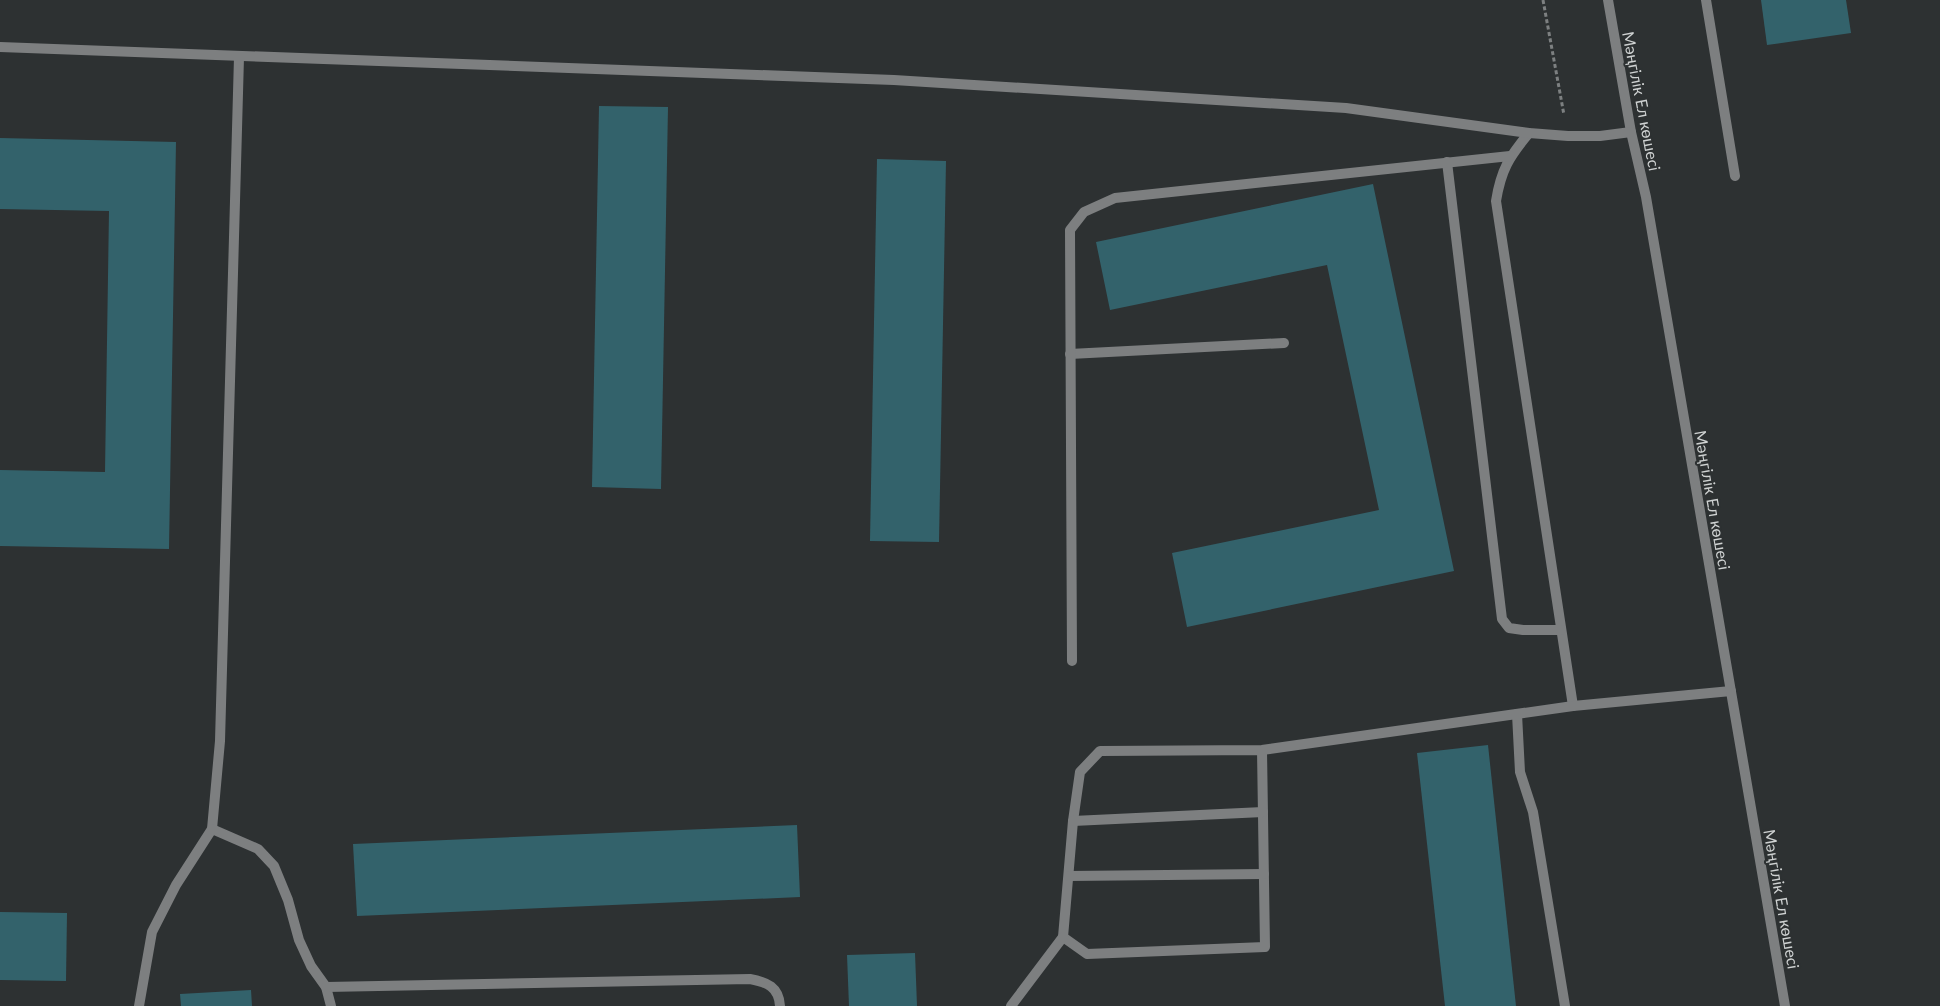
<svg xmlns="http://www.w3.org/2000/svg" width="1940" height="1006" font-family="Lato,sans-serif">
  <rect width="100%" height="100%" fill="#2d3132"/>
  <g fill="#33626b">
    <path d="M1761 0H1846L1851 33 1767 45Z"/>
    <path d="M599 106 668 107 661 489 592 487Z"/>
    <path d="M0 138 176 142 169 549 0 546V470L105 472 109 211 0 209Z"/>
    <path d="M877 159 946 161 939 542 870 541Z"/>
    <path d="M1373 184 1454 571 1187 627 1172 553 1379 510 1327 265 1110 310 1096 242Z"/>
    <path d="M1488 745 1516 1006H1445L1417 753Z"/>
    <path d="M797 825 800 897 357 916 353 844Z"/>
    <path d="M0 912 67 913 66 981 0 980Z"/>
    <path d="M915 953 917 1006H849L847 955Z"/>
    <path d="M251 990 252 1006H181L180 994Z"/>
  </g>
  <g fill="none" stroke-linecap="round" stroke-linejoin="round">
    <path stroke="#7d8081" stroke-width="3" stroke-dasharray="4 2.5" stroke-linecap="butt" d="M1543 0 1564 115"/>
    <g stroke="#7d7f80" stroke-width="10">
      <path d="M1706 0 1735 176"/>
      <path d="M1529 133C1509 157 1501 170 1496 201L1573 706"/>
      <path d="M1447 162 1502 619 1509 628 1523 630H1561"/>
      <path d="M1070 354 1284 343"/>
      <path d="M1072 661 1070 230 1084 212 1115 198 1510 156"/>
      <path d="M1517 714 1520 772 1533 812 1565 1006"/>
      <path d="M1262 750 1265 947 1087 954 1063 937 1073 821 1080 772 1100 751 1262 750 1573 706 1731 691"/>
      <path d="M1073 821 1263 812"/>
      <path d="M1069 876 1264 874"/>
      <path d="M139 1006 152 932 176 885 212 829 220 741 239 57"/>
      <path d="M1011 1006 1063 937"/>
    </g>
    <g stroke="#7d7f80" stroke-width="10">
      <path d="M1608 0 1631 132 1646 197 1785 1006"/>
      <path d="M0 47 894 80 1346 108 1529 133 1568 136H1600L1631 132"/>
      <path d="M212 829 258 849 274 866 288 900 299 940 311 966 326 987 331 1006"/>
      <path d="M326 987 750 979C767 982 779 987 780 1006"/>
    </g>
  </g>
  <g text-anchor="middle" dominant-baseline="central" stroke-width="4" stroke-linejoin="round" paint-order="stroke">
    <g font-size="16" fill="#cfd2d2" stroke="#2d3132">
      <text transform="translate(1642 101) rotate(79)">Мәңгілік Ел көшесі</text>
      <text transform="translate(1713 500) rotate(80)">Мәңгілік Ел көшесі</text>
      <text transform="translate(1782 899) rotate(80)">Мәңгілік Ел көшесі</text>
    </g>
  </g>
</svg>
